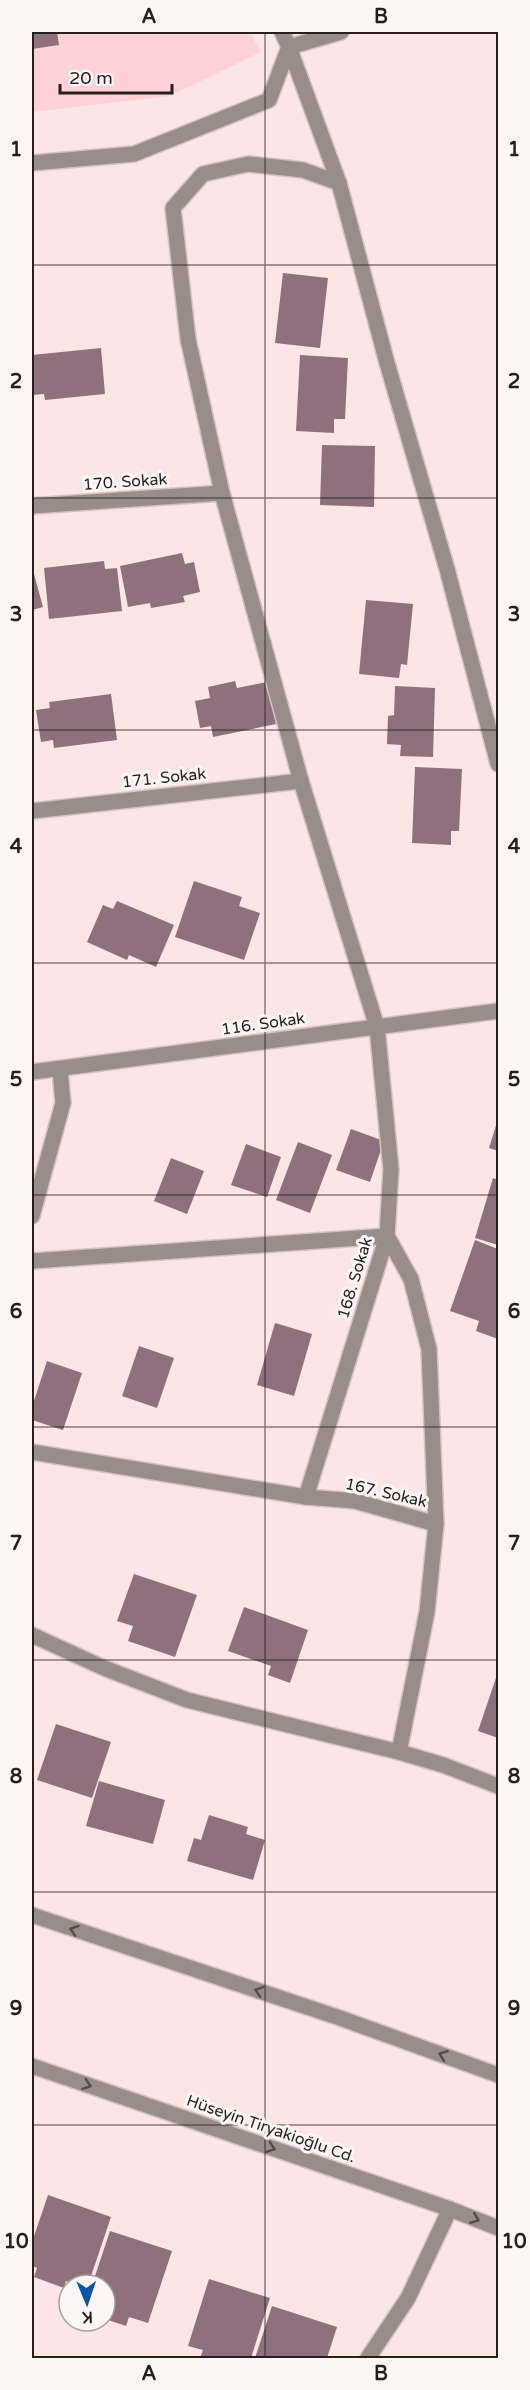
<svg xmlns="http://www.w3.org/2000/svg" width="530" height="2390" font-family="'Varela Round',sans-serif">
  <rect width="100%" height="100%" fill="#fbe5e5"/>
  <path fill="#fed2d4" d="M32 32H250L261 52 170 96 32 112Z"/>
  <g fill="#8e717d">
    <path d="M32 32H57L59 45 32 49Z"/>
    <path d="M283 273 328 278 320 348 275 343Z"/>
    <path d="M101 348 105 394 45 400 44 394 32 395V355Z"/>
    <path d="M300 355 348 358 345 419H334V433L296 431Z"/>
    <path d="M322 445 375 446 374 507 320 505Z"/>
    <path d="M182 553 185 564 194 562 200 592 183 596 185 602 151 608 150 603 128 607 120 566Z"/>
    <path d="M104 561 105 569 117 568 122 611 49 619 44 568Z"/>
    <path d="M34 574 43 607 32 610V575Z"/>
    <path d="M366 600 413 604 407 665 401 664 399 678 359 674Z"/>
    <path d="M235 681 237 688 267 682 276 724 213 737 211 726 200 728 195 701 210 698 208 687Z"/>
    <path d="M395 686 435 688 433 757 400 756 401 745 387 744 388 716 394 715Z"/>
    <path d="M111 694 117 740 54 748 53 740 41 742 36 710 50 708 49 702Z"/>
    <path d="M415 767 462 769 459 831H451V845L412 843Z"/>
    <path d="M194 881 242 897 239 906 260 913 244 960 175 937Z"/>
    <path d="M117 901 174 925 156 967 129 955 127 960 87 942 103 905 113 909Z"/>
    <path d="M498 1119V1151L489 1148Z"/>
    <path d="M351 1129 384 1141 370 1182 336 1170Z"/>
    <path d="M298 1142 332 1155 310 1213 276 1200Z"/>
    <path d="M246 1144 281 1157 267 1197 231 1185Z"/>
    <path d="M171 1158 204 1171 187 1214 154 1201Z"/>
    <path d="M493 1178 498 1180V1245L475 1238Z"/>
    <path d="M475 1240 498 1249V1339L476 1331 479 1321 450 1311Z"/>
    <path d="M275 1323 312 1334 294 1396 257 1385Z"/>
    <path d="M139 1346 174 1358 157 1408 122 1396Z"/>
    <path d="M47 1361 82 1373 63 1430 32 1420V1407Z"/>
    <path d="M134 1574 197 1595 175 1657 128 1641 133 1626 117 1621Z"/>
    <path d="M244 1607 308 1630 290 1683 268 1675 271 1666 228 1651Z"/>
    <path d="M498 1672V1738L478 1731Z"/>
    <path d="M56 1724 111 1742 92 1798 37 1780Z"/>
    <path d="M99 1781 165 1800 153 1844 86 1826Z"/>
    <path d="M209 1815 248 1827 246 1834 265 1840 253 1880 187 1861 194 1838 201 1840Z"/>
    <path d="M48 2195 111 2217 88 2285H76L66 2281 64 2288 34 2277 37 2268 32 2266V2242Z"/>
    <path d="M110 2231 172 2251 148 2323 129 2317 126 2326 105 2319V2285H92Z"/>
    <path d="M209 2279 270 2298 251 2358H200L203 2350 188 2346Z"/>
    <path d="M272 2306 337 2327 327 2358H255Z"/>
  </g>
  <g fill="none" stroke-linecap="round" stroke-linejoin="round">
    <g stroke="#d5c1c1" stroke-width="18">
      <g id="minor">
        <path d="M282 32 289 47 339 183 387 363 447 569 498 764"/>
        <path d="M32 163 134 154 269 100 289 47 341 32"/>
        <path d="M32 506 222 493"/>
        <path d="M32 811 301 781"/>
        <path d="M32 1072 498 1011"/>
        <path d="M32 1216 63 1103 60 1069"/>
        <path d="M32 1261 387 1236 411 1279 429 1349 436 1524"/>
        <path d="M32 1452 306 1497 355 1501 436 1524 427 1612 399 1752 443 1765 498 1786"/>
        <path d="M306 1497 387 1236 391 1169 377 1027 301 781 222 493 188 339 173 208 203 174 248 164 303 170 339 183"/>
        <path d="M32 1635 104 1668 187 1700 399 1752"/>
        <path d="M368 2358 408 2298 450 2209"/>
      </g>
    </g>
    <g stroke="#d5c1c1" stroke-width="18">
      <g id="tertiary">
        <path d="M32 1915 340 2018 498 2075"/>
        <path d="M32 2066 450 2209 498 2228"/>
      </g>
    </g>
    <use href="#minor" stroke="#9a8d88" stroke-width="15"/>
    <use href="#tertiary" stroke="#9a8d88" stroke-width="15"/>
  </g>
  <defs><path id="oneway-chevron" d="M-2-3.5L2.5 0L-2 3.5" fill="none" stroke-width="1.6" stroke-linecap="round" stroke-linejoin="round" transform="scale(1.5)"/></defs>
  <g stroke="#574a48">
    <use href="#oneway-chevron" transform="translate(74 1930) rotate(-162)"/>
    <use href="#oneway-chevron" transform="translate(259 1991) rotate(-162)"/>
    <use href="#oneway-chevron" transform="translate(443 2055) rotate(-160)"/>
    <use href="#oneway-chevron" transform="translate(87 2085) rotate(19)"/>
    <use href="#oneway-chevron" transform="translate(271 2148) rotate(19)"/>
    <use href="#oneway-chevron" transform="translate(475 2219) rotate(22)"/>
  </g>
  <path fill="none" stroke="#2a1d1e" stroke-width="1.5" stroke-opacity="0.55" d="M265 32V2358M32 265H498M32 498H498M32 730H498M32 963H498M32 1195H498M32 1427H498M32 1660H498M32 1892H498M32 2125H498"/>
  <g text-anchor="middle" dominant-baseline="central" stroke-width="6" stroke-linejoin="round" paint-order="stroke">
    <g font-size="16" fill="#2a1d1e" stroke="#fdf6f6">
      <text transform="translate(125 482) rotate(-4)">170. Sokak</text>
      <text transform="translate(164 778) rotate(-6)">171. Sokak</text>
      <text transform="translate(263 1024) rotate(-8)">116. Sokak</text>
      <text transform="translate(355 1278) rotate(-73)">168. Sokak</text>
      <text transform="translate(386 1493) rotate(13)">167. Sokak</text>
      <text transform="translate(271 2129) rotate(19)">Hüseyin Tiryakioğlu Cd.</text>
    </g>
  </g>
  <rect width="530" height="2390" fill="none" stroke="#fdf6f6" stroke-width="66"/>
  <g transform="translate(87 2303) rotate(178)"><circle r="28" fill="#fdf6f6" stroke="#a99fa0" stroke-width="1.5"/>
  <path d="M0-4.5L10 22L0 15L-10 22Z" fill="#1055a5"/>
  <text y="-9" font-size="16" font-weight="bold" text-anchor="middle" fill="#2a1d1e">K</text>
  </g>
  <path d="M60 84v9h112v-9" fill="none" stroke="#2a1d1e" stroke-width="3"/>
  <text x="69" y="84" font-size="18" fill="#2a1d1e" stroke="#fdf6f6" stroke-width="4.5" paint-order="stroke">20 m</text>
  <rect x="33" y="33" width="464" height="2324" fill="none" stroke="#2a1d1e" stroke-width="2"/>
  <g font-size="20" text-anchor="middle" font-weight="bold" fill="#2a1d1e">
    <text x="149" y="23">A</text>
    <text x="381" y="23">B</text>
    <text x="16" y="156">1</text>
    <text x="514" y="156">1</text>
    <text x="16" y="388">2</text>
    <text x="514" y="388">2</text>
    <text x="16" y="621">3</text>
    <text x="514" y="621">3</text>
    <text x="16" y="853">4</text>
    <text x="514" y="853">4</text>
    <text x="16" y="1086">5</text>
    <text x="514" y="1086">5</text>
    <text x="16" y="1318">6</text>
    <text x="514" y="1318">6</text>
    <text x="16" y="1550">7</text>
    <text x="514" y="1550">7</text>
    <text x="16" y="1783">8</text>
    <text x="514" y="1783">8</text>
    <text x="16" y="2015">9</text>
    <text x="514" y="2015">9</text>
    <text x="16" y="2248">10</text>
    <text x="514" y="2248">10</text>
    <text x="149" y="2380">A</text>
    <text x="381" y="2380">B</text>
  </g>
</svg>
